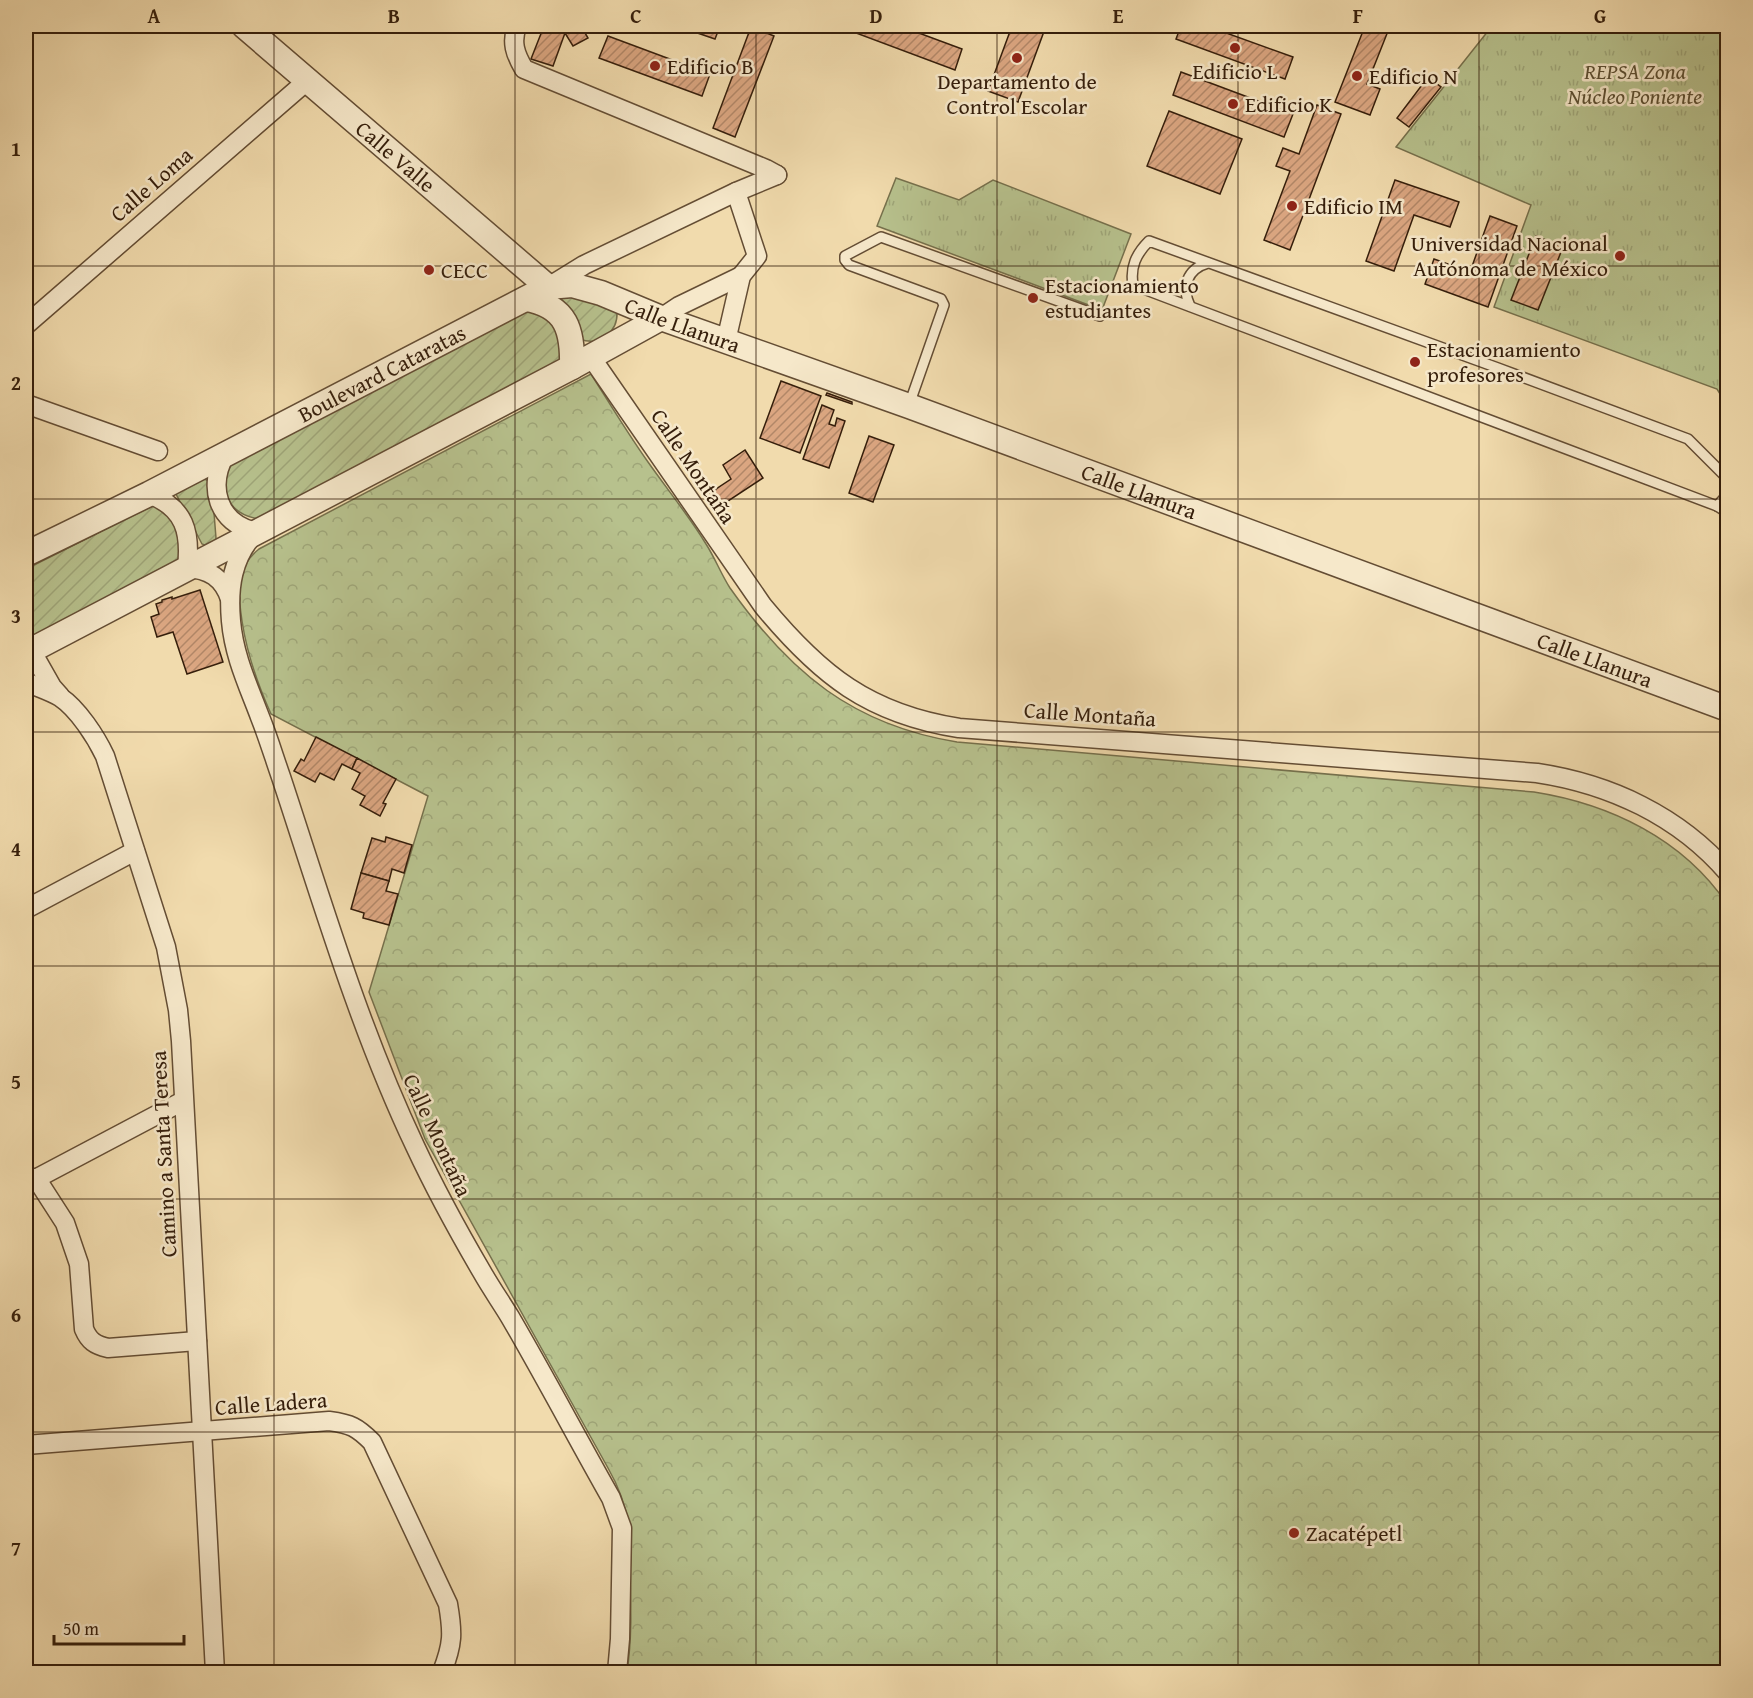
<svg xmlns="http://www.w3.org/2000/svg" width="1753" height="1698" font-family="'Gentium Book Plus',serif">
  <defs>
    <pattern id="grass-tufts" width="24" height="20" patternUnits="userSpaceOnUse" patternTransform="scale(1.5)"><rect width="24" height="20" fill="#b7c18d"/><path d="M3 7l-1-3M5 7V3M7 7l1-3M15 17l-1-3M17 17v-4M19 17l1-3" fill="none" stroke="#9ea578"/></pattern>
    <pattern id="forest-crowns" width="20" height="18" patternUnits="userSpaceOnUse" patternTransform="scale(1.5)"><rect width="20" height="18" fill="#b7c18d"/><path d="M2 6a3 3 0 1 1 6 0M12 15a3 3 0 1 1 6 0" fill="none" stroke="#9ea578"/></pattern>
    <pattern id="garden-furrows" width="10" height="10" patternUnits="userSpaceOnUse" patternTransform="scale(1.5)"><rect width="10" height="10" fill="#b7c18d"/><path d="M-1 1l2-2M0 10L10 0M9 11l2-2" fill="none" stroke="#9ea578"/></pattern>
    <pattern id="building-hatch" width="6" height="6" patternUnits="userSpaceOnUse" patternTransform="scale(1.5)"><rect width="6" height="6" fill="#dba681"/><path d="M-1 1l2-2M0 6l6-6M5 7l2-2" fill="none" stroke="#b28768"/></pattern>
  </defs>
  <rect width="100%" height="100%" fill="#f1dbad"/>
  <filter id="stains"><feTurbulence type="fractalNoise" baseFrequency=".00333" numOctaves="4"/><feColorMatrix values="0 0 0 0 .2 0 0 0 0 .09 0 0 0 0 .02 0 0 0 .5 -.17"/></filter>
  <radialGradient id="worn" r=".72"><stop offset=".6" stop-color="#630" stop-opacity="0"/><stop offset="1" stop-color="#630" stop-opacity=".3"/></radialGradient>
  <g fill="url(#grass-tufts)" stroke="#76704c" stroke-width="1.5">
    <path d="M1492 26H1727V405L1717 389 1494 307 1531 205 1396 147Z"/>
    <path d="M896 178 959 200 993 180 1131 234 1102 310 877 226Z"/>
  </g>
  <path fill="url(#forest-crowns)" stroke="#76704c" stroke-width="1.5" d="M591 374C610 404 628 434 648 462 667 489 689 516 706 544 715 558 721 574 730 588 790 673 853 725 957 742L1534 792C1610 804 1683 839 1727 904V1672H627C632 1638 631 1609 630 1575 630 1567 631 1560 631 1552 631 1521 623 1494 608 1468L425 1139 369 992 428 796 271 714C257 683 247 654 242 621 238 593 234 569 259 549Z"/>
  <g fill="url(#garden-furrows)" stroke="#76704c" stroke-width="1.5">
    <path d="M567 293 617 312C618 332 599 347 580 339L560 304 563 296Z"/>
    <path d="M538 306 546 312 569 357 258 519C226 513 215 485 235 459Z"/>
    <path d="M202 478 209 481 212 488 216 538V542L207 546 202 544 176 494V491Z"/>
    <path d="M152 506H158L171 514 183 551 182 559 34 636 26 637V569Z"/>
  </g>
  <g fill="url(#building-hatch)" stroke="#351e0b" stroke-width="1.5">
    <path d="M544 26H581L588 38 573 46 565 33 553 66 531 59Z"/>
    <path d="M677 26H720L715 39Z"/>
    <path d="M841 26H900L962 49 955 70 840 27Z"/>
    <path d="M1012 26H1046L1018 102 988 91Z"/>
    <path d="M1181 26H1207L1293 57 1285 79 1176 39Z"/>
    <path d="M1365 26H1390L1367 84 1380 89 1370 115 1335 102Z"/>
    <path d="M751 27 774 36 735 137 713 128Z"/>
    <path d="M608 36 710 74 702 96 599 58Z"/>
    <path d="M1181 72 1293 114 1284 137 1173 95Z"/>
    <path d="M1428 77 1441 87 1409 127 1397 118Z"/>
    <path d="M1317 105 1341 114 1290 250 1264 240 1290 171 1276 166 1283 148 1299 154Z"/>
    <path d="M1169 111 1242 139 1220 194 1147 166Z"/>
    <path d="M1395 180 1459 202 1450 227 1414 215 1394 271 1366 261Z"/>
    <path d="M1490 216 1517 226 1488 307 1425 284 1434 259 1470 272Z"/>
    <path d="M1536 236 1563 247 1538 310 1511 300Z"/>
    <path d="M781 381 821 396 800 453 760 438Z"/>
    <path d="M827 393 852 402V404L826 395Z"/>
    <path d="M822 405 834 410 829 424 835 426 837 418 845 421 829 468 803 459Z"/>
    <path d="M869 436 894 445 873 502 849 493Z"/>
    <path d="M745 450 763 478 719 507 710 493 731 479 723 465Z"/>
    <path d="M200 590 223 662 187 674 173 632 157 637 151 617 159 614 156 604 162 602V600L172 597V599Z"/>
    <path d="M316 737 357 758 352 769 342 764 334 780 320 773 315 782 294 771 301 759 304 761Z"/>
    <path d="M357 758 396 779 383 803 386 804 380 816 360 805 365 796 352 789 360 773 352 769Z"/>
    <path d="M386 837 412 845 404 873 392 869 389 881 361 873 372 838 385 842Z"/>
    <path d="M361 873 389 881 386 891 398 894 389 925 363 918 364 913 351 909Z"/>
  </g>
  <g fill="none" stroke-linecap="round" stroke-linejoin="round">
    <g stroke="#644d34" stroke-width="12">
      <g id="service">
        <path d="M1190 306C1181 287 1187 269 1208 263"/>
        <path d="M909 405 944 305 941 299 849 265 845 260V256L881 237 1100 316"/>
        <path d="M1728 479 1688 439 1498 368 1149 241C1136 254 1130 267 1133 285L1717 506 1728 513"/>
        <path d="M1717 506 1728 494"/>
      </g>
    </g>
    <g stroke="#644d34" stroke-width="21">
      <g id="minor">
        <path d="M517 26C511 42 515 54 524 69L766 169 777 175"/>
        <path d="M550 286 584 265 736 192 777 175"/>
        <path d="M661 318 679 306 741 276"/>
        <path d="M26 325 308 80"/>
        <path d="M726 341 741 276 757 256 736 192"/>
        <path d="M591 357 763 606C820 675 869 714 959 728L1537 773C1610 784 1679 816 1728 873"/>
        <path d="M26 404 158 451"/>
        <path d="M226 453C207 486 217 523 256 532 232 557 228 588 231 621 234 656 248 685 260 717 268 737 274 757 281 777 322 901 359 1028 415 1146 435 1189 458 1231 482 1272 491 1288 501 1302 510 1317 545 1377 577 1438 611 1498L622 1528 620 1639 617 1672"/>
        <path d="M149 494C185 508 191 532 187 568 209 569 223 578 230 599"/>
        <path d="M31 650 52 687 60 696"/>
        <path d="M26 682C37 687 50 691 60 697 78 709 96 737 105 756L166 947 178 1010 181 1041 215 1672"/>
        <path d="M26 909 135 851"/>
        <path d="M36 1178 65 1223 79 1264 84 1329C89 1341 95 1345 108 1348L197 1341"/>
        <path d="M26 1184 183 1101"/>
        <path d="M26 1445 329 1421C351 1424 357 1427 372 1442L448 1604C453 1633 453 1644 442 1672"/>
      </g>
    </g>
    <g stroke="#644d34" stroke-width="27">
      <g id="tertiary">
        <path id="s1" d="M244 26 548 287"/>
        <path d="M526 299C567 306 573 331 572 367"/>
        <path id="s2" d="M26 554 149 494 548 287 572 285 601 293 661 318 909 406 1728 709"/>
        <path d="M26 653 572 367 661 318"/>
      </g>
    </g>
    <use href="#service" stroke="#f6e8ca" stroke-width="9"/>
    <use href="#minor" stroke="#f6e8ca" stroke-width="18"/>
    <use href="#tertiary" stroke="#f6e8ca" stroke-width="24"/>
  </g>
  <path fill="none" stroke="#351e0b" stroke-width="1.5" stroke-opacity="0.55" d="M274 26V1672M515 26V1672M756 26V1672M997 26V1672M1238 26V1672M1479 26V1672M26 266H1728M26 499H1728M26 732H1728M26 966H1728M26 1199H1728M26 1432H1728"/>
  <g fill="#8f2418" stroke="#f6e8ca" stroke-width="2">
    <circle cx="1235" cy="48" r="6"/>
    <circle cx="1017" cy="58" r="6"/>
    <circle cx="655" cy="66" r="6"/>
    <circle cx="1357" cy="76" r="6"/>
    <circle cx="1233" cy="104" r="6"/>
    <circle cx="1292" cy="206" r="6"/>
    <circle cx="1620" cy="256" r="6"/>
    <circle cx="429" cy="270" r="6"/>
    <circle cx="1033" cy="298" r="6"/>
    <circle cx="1415" cy="362" r="6"/>
    <circle cx="1294" cy="1533" r="6"/>
  </g>
  <g text-anchor="middle" dominant-baseline="central" stroke-width="5" stroke-linejoin="round" paint-order="stroke">
    <g font-size="22" fill="#351e0b" stroke="#f6e8ca" text-anchor="start">
      <text x="667" y="66">Edificio B</text>
      <text x="1235" y="71" text-anchor="middle">Edificio L</text>
      <text x="1369" y="76">Edificio N</text>
      <text x="1017" y="81" text-anchor="middle">Departamento de<tspan x="1017" dy="25">Control Escolar</tspan></text>
      <text x="1245" y="104">Edificio K</text>
      <text x="1304" y="206">Edificio IM</text>
      <text x="1608" y="243" text-anchor="end">Universidad Nacional<tspan x="1608" dy="25">Autónoma de México</tspan></text>
      <text x="441" y="270">CECC</text>
      <text x="1045" y="285">Estacionamiento<tspan x="1045" dy="25">estudiantes</tspan></text>
      <text x="1427" y="349">Estacionamiento<tspan x="1427" dy="25">profesores</tspan></text>
      <text x="1306" y="1533">Zacatépetl</text>
    </g>
    <g font-size="22" font-style="italic" fill="#5c4f32" stroke="#f6e8ca">
      <text x="1635" y="71">REPSA Zona<tspan x="1635" dy="25">Núcleo Poniente</tspan></text>
    </g>
    <g font-size="22" fill="#351e0b" stroke="#f6e8ca">
      <text stroke="none"><textPath href="#s1" startOffset="200">Calle Valle</textPath></text>
      <text transform="translate(151 184) rotate(-41)">Calle Loma</text>
      <text stroke="none"><textPath href="#s2" startOffset="728">Calle Llanura</textPath></text>
      <text stroke="none"><textPath href="#s2" startOffset="399">Boulevard Cataratas</textPath></text>
      <text transform="translate(694 466) rotate(56)">Calle Montaña</text>
      <text stroke="none"><textPath href="#s2" startOffset="1214">Calle Llanura</textPath></text>
      <text stroke="none"><textPath href="#s2" startOffset="1700">Calle Llanura</textPath></text>
      <text transform="translate(1090 714) rotate(4)">Calle Montaña</text>
      <text transform="translate(438 1135) rotate(65)">Calle Montaña</text>
      <text transform="translate(163 1154) rotate(-93)">Camino a Santa Teresa</text>
      <text transform="translate(271 1403) rotate(-4)">Calle Ladera</text>
    </g>
  </g>
  <rect width="1753" height="1698" fill="none" stroke="#f1dbad" stroke-width="66"/>
  <path d="M54 1635v9h130v-9" fill="none" stroke="#351e0b" stroke-width="3"/>
  <text x="63" y="1635" font-size="18" fill="#351e0b" stroke="#f6e8ca" stroke-width="4.5" paint-order="stroke">50 m</text>
  <rect x="33" y="33" width="1687" height="1632" fill="none" stroke="#351e0b" stroke-width="2"/>
  <g font-size="20" text-anchor="middle" font-weight="bold" fill="#351e0b">
    <text x="154" y="23">A</text>
    <text x="394" y="23">B</text>
    <text x="636" y="23">C</text>
    <text x="876" y="23">D</text>
    <text x="1118" y="23">E</text>
    <text x="1358" y="23">F</text>
    <text x="1600" y="23">G</text>
    <text x="16" y="156">1</text>
    <text x="16" y="390">2</text>
    <text x="16" y="623">3</text>
    <text x="16" y="856">4</text>
    <text x="16" y="1089">5</text>
    <text x="16" y="1322">6</text>
    <text x="16" y="1555">7</text>
  </g>
  <rect width="100%" height="100%" filter="url(#stains)"/>
  <rect width="100%" height="100%" fill="url(#worn)"/>
</svg>
